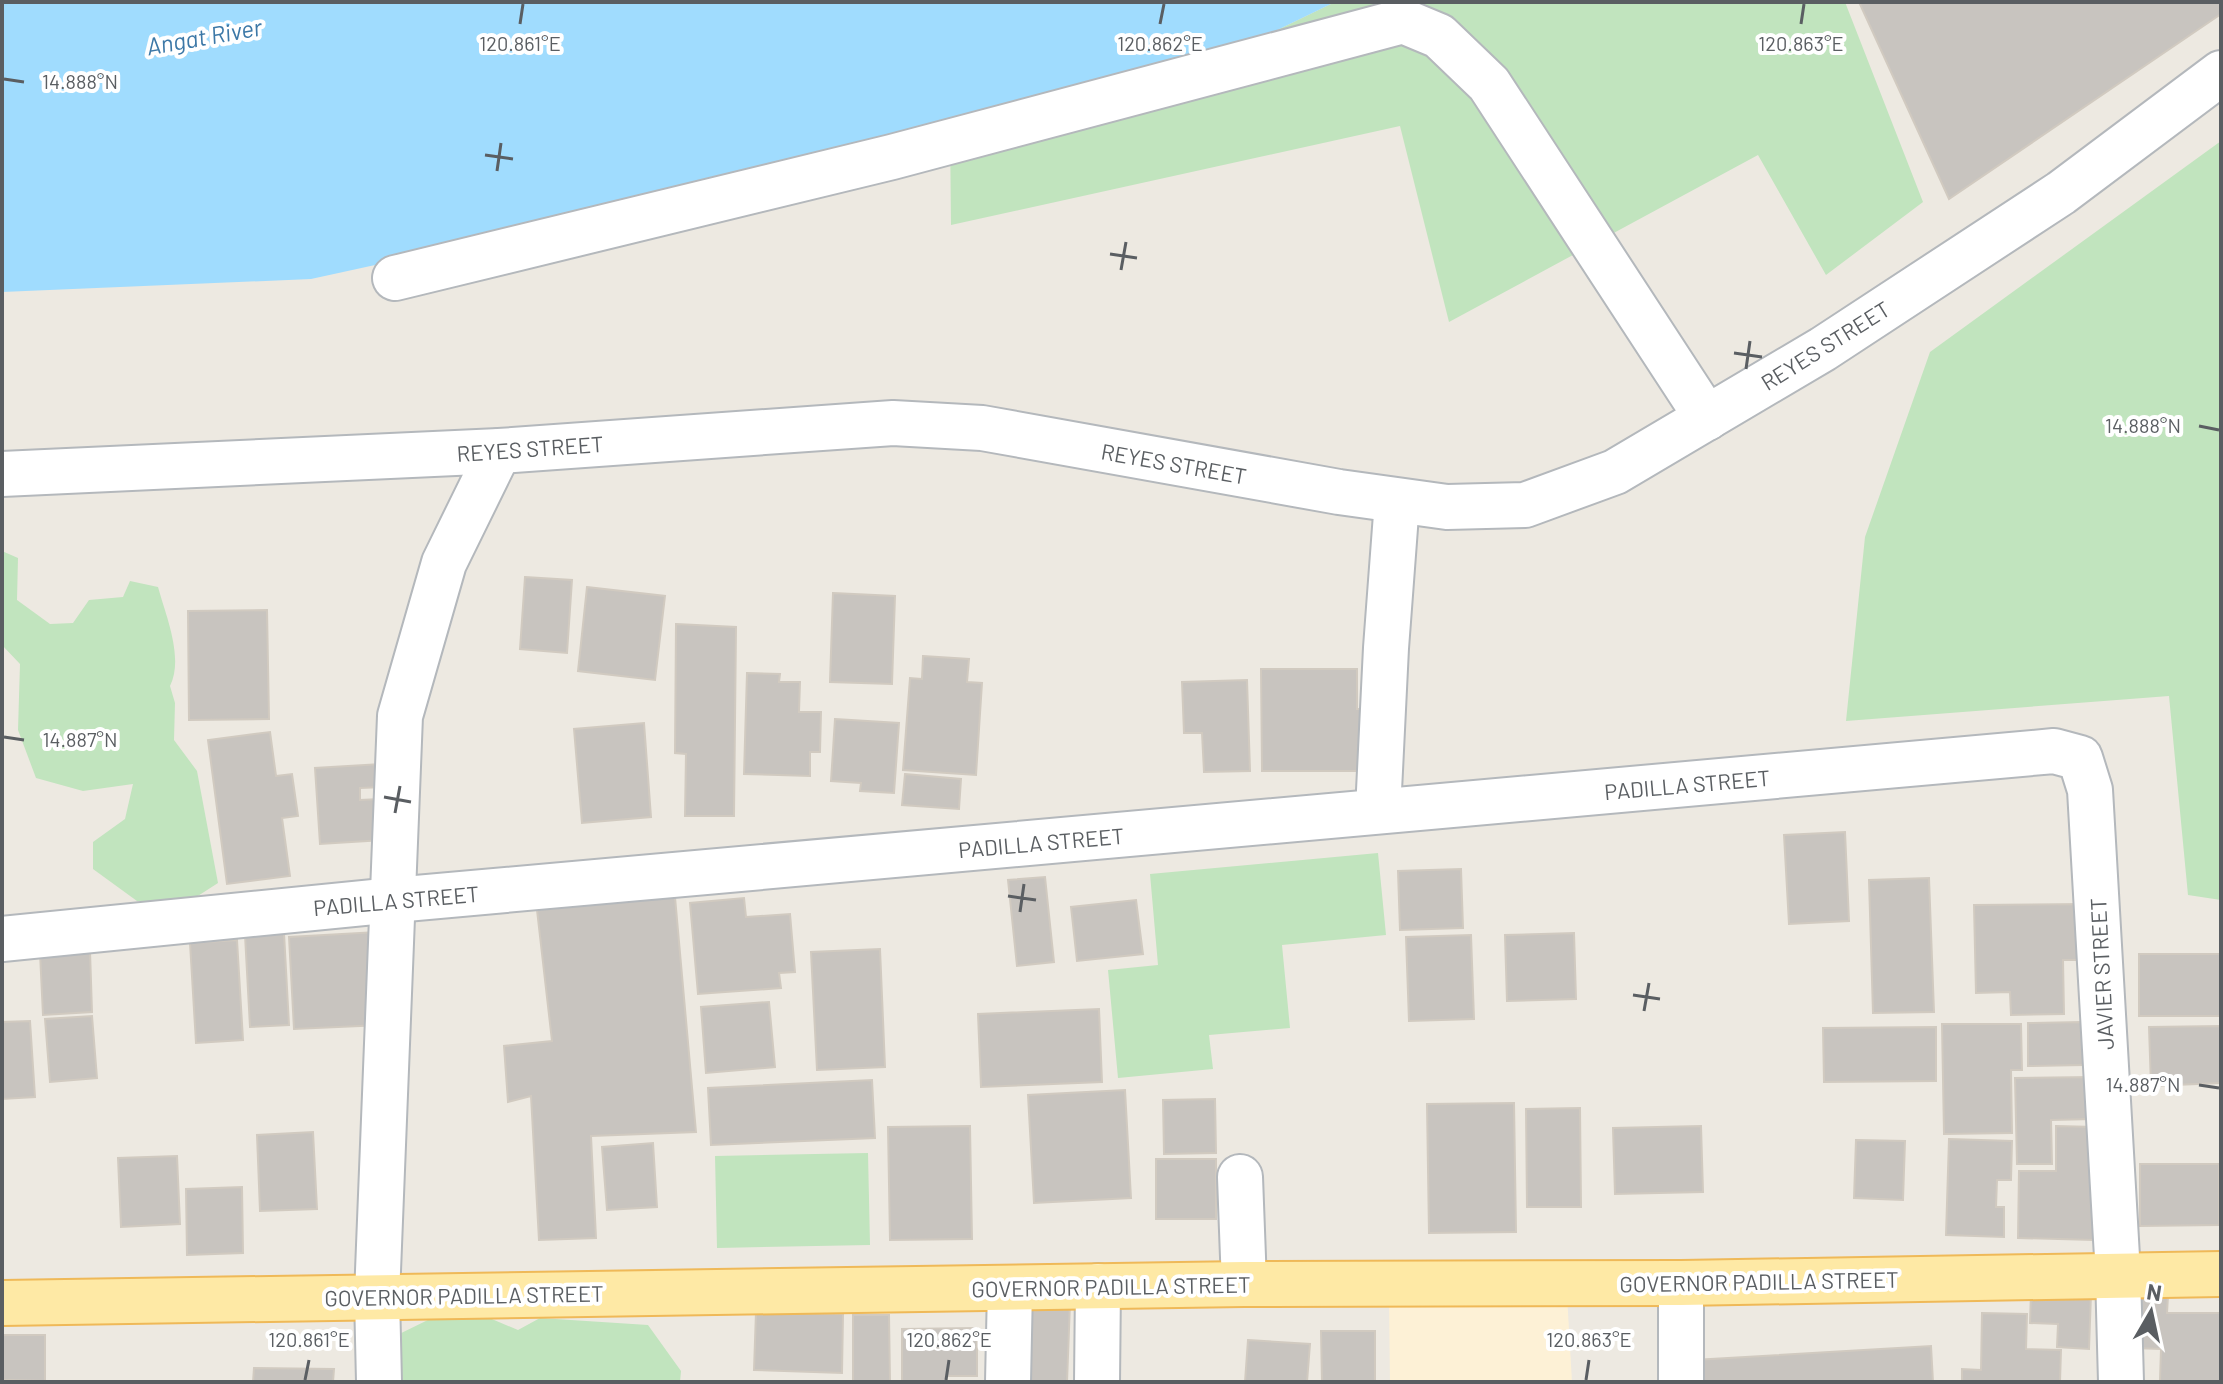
<svg xmlns="http://www.w3.org/2000/svg" width="2223" height="1384" font-family="Barlow,sans-serif">
  <rect width="100%" height="100%" fill="#ede9e1"/>
  <path fill="#fdf1d6" d="M1567 1295 1572 1382H1390L1389 1300Z"/>
  <g fill="#c1e4be">
    <path d="M1335 2H1845L1923 202 1826 275 1758 155 1449 322 1400 126 951 225 950 127 1082 93 1269 34Z"/>
    <path d="M2221 141V900L2188 895 2169 696 1846 721 1865 537 1930 352Z"/>
    <path d="M2 551 18 558 17 600 50 624 73 623 89 600 123 597 130 581 158 587C166 616 184 658 170 686L175 703 174 740 197 771 218 883 190 901H137L93 869V842L125 819 133 784 83 791 36 778 18 730 20 664 2 645Z"/>
    <path d="M1378 853 1386 935 1282 945 1290 1028 1209 1035 1213 1069 1118 1078 1108 970 1158 965 1150 874Z"/>
    <path d="M868 1153 870 1245 717 1248 715 1156Z"/>
    <path d="M480 1314 518 1330 540 1318 648 1325 681 1371 680 1382H389L387 1340 434 1317Z"/>
  </g>
  <path fill="#a0dcfe" d="M2 2H1335L1269 34 1082 93 540 229 311 279 2 292Z"/>
  <g fill="#c8c4bf" stroke="#d1cac0" stroke-width="2">
    <path d="M1859 2H2221V14L1949 199Z"/>
    <path d="M525 577 572 580 567 653 520 649Z"/>
    <path d="M587 587 665 596 655 680 578 671Z"/>
    <path d="M833 593 895 596 892 684 830 682Z"/>
    <path d="M267 610 269 719 189 720 188 611Z"/>
    <path d="M676 624 736 627 734 816H685L686 754 675 753Z"/>
    <path d="M923 656 969 659 967 682 982 683 976 775 903 770 910 678 922 679Z"/>
    <path d="M1261 669H1357V709H1369L1370 771H1262Z"/>
    <path d="M747 673 780 674 779 682H800L799 712H821L820 752H810V776L744 774Z"/>
    <path d="M1247 680 1250 771 1204 772 1202 733H1184L1182 682Z"/>
    <path d="M835 719 899 723 894 793 860 791 861 783 831 781Z"/>
    <path d="M644 723 651 817 582 823 574 729Z"/>
    <path d="M270 732 276 776 292 774 298 816 282 818 290 876 227 884 208 740Z"/>
    <path d="M381 764 383 787 360 788V800L380 799 383 840 320 844 315 768Z"/>
    <path d="M905 774 961 779 959 809 902 805Z"/>
    <path d="M1845 832 1849 921 1789 924 1784 835Z"/>
    <path d="M1461 869 1463 928 1400 930 1398 871Z"/>
    <path d="M1045 877 1054 962 1017 966 1008 880Z"/>
    <path d="M1929 878 1934 1012 1873 1013 1869 880Z"/>
    <path d="M675 897 696 1132 591 1136 596 1238 539 1240 531 1096 508 1102 504 1046 552 1041 537 910Z"/>
    <path d="M744 898 746 917 790 914 795 972 779 973 781 988 698 994 690 903Z"/>
    <path d="M1136 900 1143 954 1077 961 1071 907Z"/>
    <path d="M2086 904 2087 960H2063L2064 1014 2011 1015 2010 992 1976 993 1974 905Z"/>
    <path d="M377 932 382 1025 294 1029 289 937Z"/>
    <path d="M284 933 289 1025 250 1027 245 935Z"/>
    <path d="M1574 933 1576 999 1507 1001 1505 935Z"/>
    <path d="M1471 935 1474 1019 1409 1021 1406 937Z"/>
    <path d="M237 940 243 1040 196 1043 190 943Z"/>
    <path d="M880 949 885 1067 817 1070 811 952Z"/>
    <path d="M90 951 92 1012 43 1015 40 953Z"/>
    <rect x="2139" y="954" width="82" height="62"/>
    <path d="M769 1002 775 1067 706 1073 701 1007Z"/>
    <path d="M1099 1009 1102 1082 981 1087 978 1014Z"/>
    <path d="M92 1016 97 1078 50 1082 45 1019Z"/>
    <path d="M30 1021 35 1097 2 1099V1022Z"/>
    <path d="M2082 1022 2083 1065 2028 1066V1023Z"/>
    <path d="M1942 1024H2021L2022 1070H2011L2012 1133 1944 1134Z"/>
    <path d="M2221 1026V1083L2151 1086 2149 1027Z"/>
    <path d="M1936 1027V1081L1824 1082 1823 1028Z"/>
    <path d="M2092 1077 2093 1119 2051 1120 2052 1164H2017L2015 1078Z"/>
    <path d="M872 1080 875 1138 711 1145 708 1088Z"/>
    <path d="M1125 1090 1131 1198 1034 1203 1028 1095Z"/>
    <path d="M1215 1099 1216 1153 1164 1154 1163 1100Z"/>
    <path d="M1514 1103 1516 1232 1429 1233 1427 1104Z"/>
    <path d="M1580 1108 1581 1207H1527L1526 1109Z"/>
    <path d="M970 1126 972 1239 890 1240 888 1127Z"/>
    <path d="M1701 1126 1703 1192 1615 1194 1613 1128Z"/>
    <path d="M2056 1126 2095 1127 2093 1240 2018 1238 2019 1171H2056Z"/>
    <path d="M313 1132 317 1209 260 1211 257 1135Z"/>
    <path d="M1949 1139 2012 1141 2011 1180H1997L1996 1207H2004V1237L1946 1235Z"/>
    <path d="M1856 1140 1905 1141 1903 1200 1854 1198Z"/>
    <path d="M653 1143 657 1207 607 1210 602 1147Z"/>
    <path d="M177 1156 180 1224 121 1227 118 1158Z"/>
    <rect x="1156" y="1159" width="60" height="60"/>
    <path d="M2140 1164H2219V1225L2140 1226Z"/>
    <path d="M242 1187 243 1253 187 1255 186 1189Z"/>
    <path d="M2031 1292 2091 1294 2089 1349 2057 1347 2058 1324 2030 1323Z"/>
    <path d="M2136 1296H2168L2167 1313H2221V1382L2160 1381 2161 1349 2135 1348Z"/>
    <path d="M1025 1302 1070 1303 1067 1382H1022Z"/>
    <path d="M756 1312 843 1314 842 1373 754 1370Z"/>
    <path d="M1982 1313 2027 1314 2026 1349 2061 1350 2060 1382H1962V1369L1981 1370Z"/>
    <path d="M853 1315H889L890 1382H853Z"/>
    <path d="M977 1328V1376H946L947 1382H902V1329Z"/>
    <path d="M1321 1331H1375V1382H1322Z"/>
    <path d="M2 1335H45V1381L2 1380Z"/>
    <path d="M1248 1340 1310 1344 1307 1382H1245Z"/>
    <path d="M1931 1346 1933 1382H1695L1694 1360Z"/>
    <path d="M254 1368 334 1369 333 1382H253Z"/>
  </g>
  <g fill="none" stroke-linecap="round" stroke-linejoin="round">
    <g stroke="#b4b8bc" stroke-width="48">
      <g id="minor">
        <path d="M395 278 892 157 1403 21 1439 36 1489 84 1707 418"/>
        <path d="M2 474 499 451 893 423 982 428 1339 492 1447 507 1525 505 1615 472 1823 349 2061 193 2221 73"/>
        <path d="M1378 811 1386 648 1397 501"/>
        <path d="M2 939 394 900 2054 751 2080 758 2090 790 2118 1274 2121 1382"/>
        <path d="M1240 1177 1244 1284"/>
        <path d="M1681 1283V1382"/>
        <path d="M379 1382 377 1296 400 716 444 563 499 451"/>
        <path d="M1008 1382 1010 1288"/>
        <path d="M1097 1382 1098 1286"/>
      </g>
    </g>
    <g stroke="#efb958" stroke-width="48">
      <path id="major" d="M2 1303 1244 1284 1681 1283 2221 1274"/>
    </g>
    <use href="#minor" stroke="#fff" stroke-width="44"/>
    <use href="#major" stroke="#fee9a5" stroke-width="44"/>
  </g>
  <path fill="none" stroke="#5a5e62" stroke-width="3" d="M520 24 523 4M1160 24 1164 4M1801 24 1804 4M4 79 24 82M485 155 513 159M497 171 501 143M1110 254 1137 258M1121 270 1126 242M1734 353 1762 357M1746 369 1750 341M2199 426 2219 430M4 737 24 740M384 797 411 802M395 813 400 786M1008 896 1036 900M1020 912 1024 884M1633 995 1660 999M1644 1011 1649 983M2199 1085 2219 1088M305 1380 309 1360M946 1380 949 1360M1586 1380 1589 1360"/>
  <g text-anchor="middle" dominant-baseline="central" stroke-width="8" stroke-linejoin="round" paint-order="stroke">
    <g font-size="22" fill="#5a5e62" stroke="#fff">
      <text transform="translate(1825 345) rotate(-32)">REYES STREET</text>
      <text transform="translate(530 448) rotate(-4)">REYES STREET</text>
      <text transform="translate(1174 463) rotate(10)">REYES STREET</text>
      <text transform="translate(1687 784) rotate(-5)">PADILLA STREET</text>
      <text transform="translate(1041 842) rotate(-5)">PADILLA STREET</text>
      <text transform="translate(396 900) rotate(-5)">PADILLA STREET</text>
      <text transform="translate(2101 974) rotate(-93)">JAVIER STREET</text>
      <text transform="translate(1759 1281) rotate(-1)">GOVERNOR PADILLA STREET</text>
      <text transform="translate(1111 1286) rotate(-1)">GOVERNOR PADILLA STREET</text>
      <text transform="translate(464 1295) rotate(-1)">GOVERNOR PADILLA STREET</text>
    </g>
    <g font-size="24" font-style="italic" fill="#3c78a7" stroke="#fff">
      <text transform="translate(204 36) rotate(-10)">Angat River</text>
    </g>
  </g>
  <g font-size="20" text-anchor="middle" fill="#5a5e62" stroke="#fff" stroke-width="8" stroke-linejoin="round" paint-order="stroke">
    <text x="520" y="51">120.861°E</text>
    <text x="1160" y="51">120.862°E</text>
    <text x="1801" y="51">120.863°E</text>
    <text x="80" y="89">14.888°N</text>
    <text x="2143" y="433">14.888°N</text>
    <text x="80" y="747">14.887°N</text>
    <text x="2143" y="1092">14.887°N</text>
    <text x="309" y="1347">120.861°E</text>
    <text x="949" y="1347">120.862°E</text>
    <text x="1589" y="1347">120.863°E</text>
  </g>
  <rect width="2223" height="1384" fill="none" stroke="#5a5e62" stroke-width="8"/>
  <g transform="translate(2151 1312) rotate(9)" stroke="#ffffff" stroke-width="6" paint-order="stroke">
  <path d="M0-6L14 30L0 20L-14 30Z" fill="#5a5e62"/>
  <text y="-12" font-size="22" font-weight="bold" text-anchor="middle" fill="#5a5e62">N</text>
  </g>
</svg>
